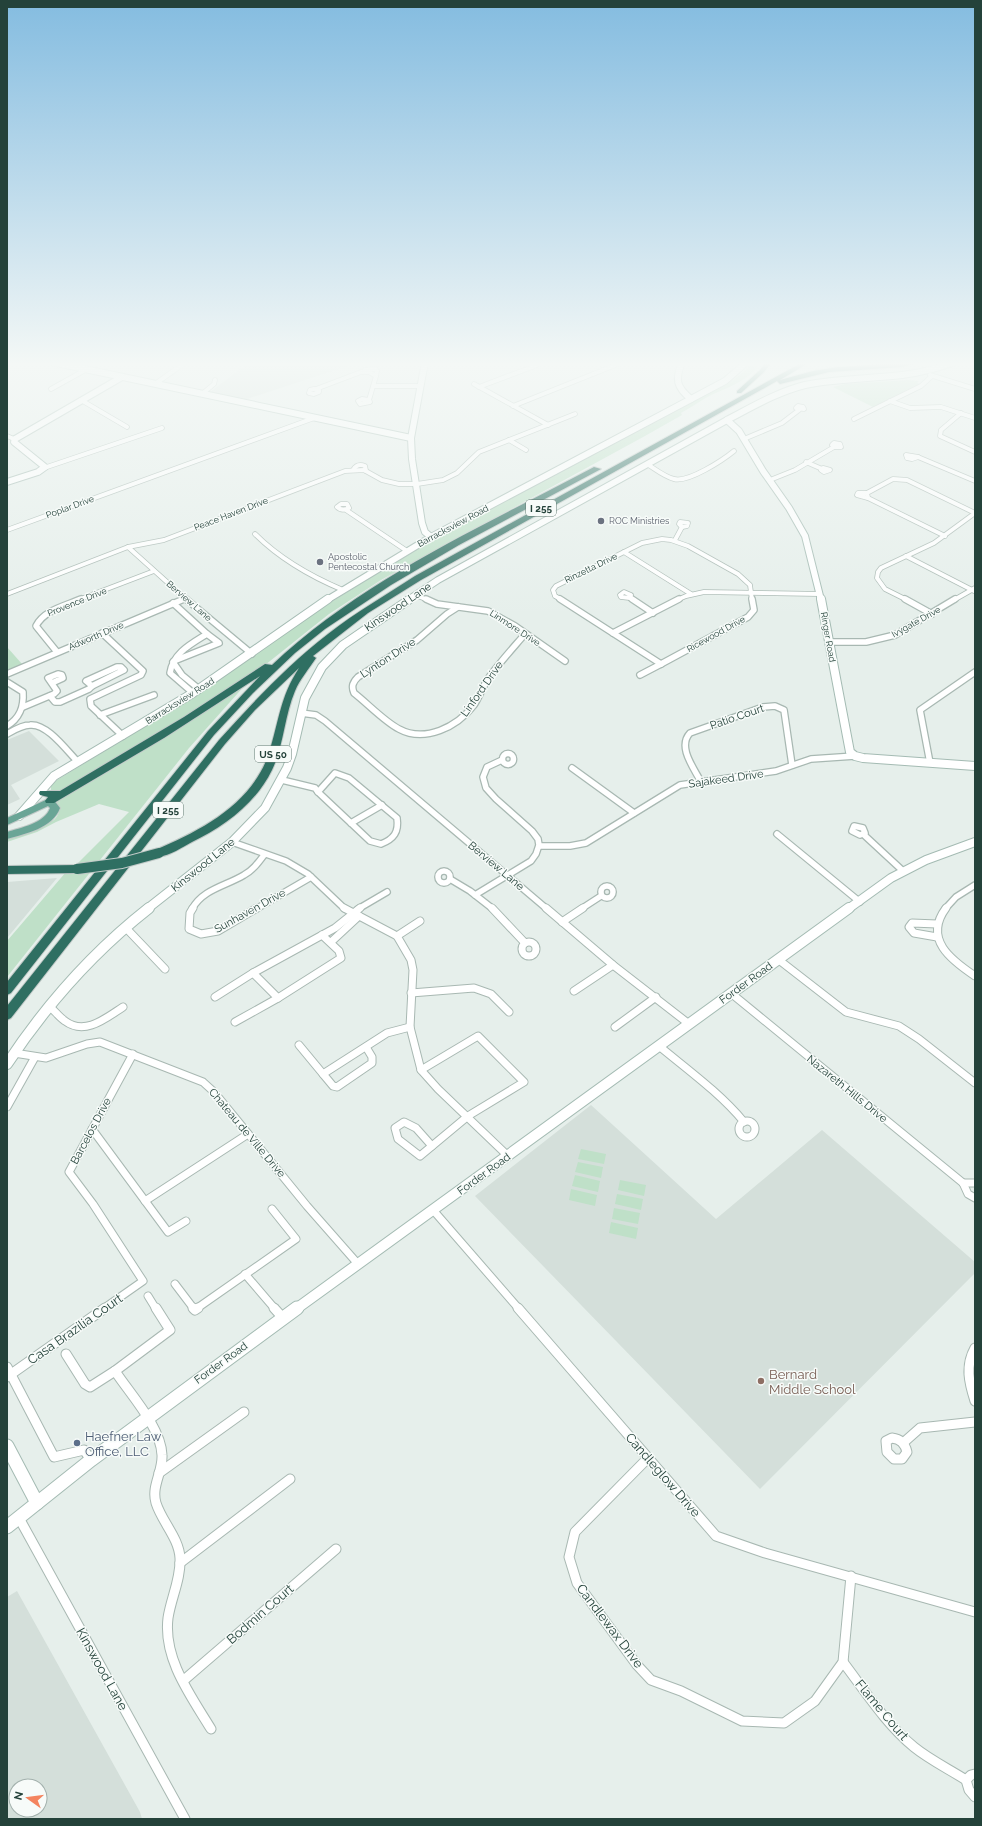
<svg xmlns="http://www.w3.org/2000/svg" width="982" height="1826" font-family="Raleway,sans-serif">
  <rect width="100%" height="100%" fill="#e6efeb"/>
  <g fill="#d4dfda" fill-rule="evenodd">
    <path d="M249 362H360L244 400 209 393Z"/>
    <path d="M29 731 59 761 11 785 20 799 7 805V740Z"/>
    <path d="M57 878 7 938V882Z"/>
    <path d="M591 1105 716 1219 822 1130 975 1262V1273L760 1489 475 1196Z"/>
    <path d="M17 1591 140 1812 142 1819H7V1597ZM16 1786H40V1810H16Z"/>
  </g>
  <g fill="#bfe0c8">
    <path d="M752 362H760C749 383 723 388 704 399 697 403 690 408 681 413L682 415 645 436 381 580 329 614 260 669 224 693 60 792 51 791V786L57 780 185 702 325 606 422 545 733 380 747 369Z"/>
    <path d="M908 380 919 381 917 383 921 384 873 407 833 387 845 384Z"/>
    <path d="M7 647 22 664 7 671Z"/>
    <path d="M246 684 189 748 7 977V941L66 872H77L86 874 93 865 75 866 129 812 99 804 56 822 37 832 7 842V839L54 820C60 813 61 809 56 801 122 766 185 725 246 684Z"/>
    <path d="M581 1149 606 1154 604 1164 578 1159Z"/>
    <path d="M578 1162 603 1167 601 1178 575 1172Z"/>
    <path d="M575 1175 600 1181 598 1192 572 1186Z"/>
    <path d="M620 1180 646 1185 644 1196 618 1190Z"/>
    <path d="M571 1189 597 1195 595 1206 569 1200Z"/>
    <path d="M617 1194 643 1199 641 1210 615 1204Z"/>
    <path d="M614 1208 640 1213 638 1224 612 1219Z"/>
    <path d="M611 1222 638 1228 636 1239 609 1233Z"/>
  </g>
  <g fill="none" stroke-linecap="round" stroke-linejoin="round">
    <g stroke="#a8b8b2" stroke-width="5.5">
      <g id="street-far3">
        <path d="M365 370 375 369 377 371 376 376"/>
        <path d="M930 375 975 389"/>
        <path d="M155 384 186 362"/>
        <path d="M474 384 548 425"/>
        <path d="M374 386H420"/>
        <path d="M479 387 545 362"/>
        <path d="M51 389 87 369"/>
        <path d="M314 389 319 390V392L314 394 309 393 310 390Z"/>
        <path d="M316 389 361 372H369L376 376 369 400"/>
        <path d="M202 394 214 384 215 380"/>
        <path d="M362 399 369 400 370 402 360 404 358 401Z"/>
        <path d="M81 400 127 427"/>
        <path d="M890 401 910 408 941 407 975 418"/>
        <path d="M513 406 623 362"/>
        <path d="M798 406 803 407 804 409 796 408Z"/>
        <path d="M961 413 941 430 940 436 975 452"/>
        <path d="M854 419 921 386 932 376"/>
        <path d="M7 436 14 439"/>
        <path d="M744 439 782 423 799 410"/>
        <path d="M509 440 526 450"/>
        <path d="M834 443 840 444 841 447H835L832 445Z"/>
        <path d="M906 455 918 457 912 459 907 458Z"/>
        <path d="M918 457 975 481"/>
        <path d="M806 462 822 469"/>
        <path d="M647 464C655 469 665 477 674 479 688 483 723 460 734 451"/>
        <path d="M44 468 162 428"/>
        <path d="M823 468 830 470 824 472 821 470Z"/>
        <path d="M353 470C356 465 360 464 365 466L366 471"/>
        <path d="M770 480 795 470 834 447"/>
        <path d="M867 493H858L857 495 868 498"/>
        <path d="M341 504H347L349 508C345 510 341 511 337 507Z"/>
        <path d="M346 510 407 551"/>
        <path d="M680 522 688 523 687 526 682 527 679 524Z"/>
        <path d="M7 530 314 418"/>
        <path d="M255 534C279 558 312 577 343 590"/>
        <path d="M945 536 868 498 867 493 893 479 907 480 975 513"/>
        <path d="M675 540 682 527"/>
        <path d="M128 547 187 600"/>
        <path d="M624 552 691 594"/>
        <path d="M906 556 974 591"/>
        <path d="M624 592 631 595 630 598 621 597 620 595Z"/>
        <path d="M7 594 128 547 164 540 345 471 364 470 382 480 399 484H417L443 480 457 473 479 452 575 414"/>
        <path d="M415 595 428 600"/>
        <path d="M630 598 634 600"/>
        <path d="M78 600 154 571"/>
        <path d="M181 600 185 599"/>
        <path d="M562 600 555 596 553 590 556 586 642 543 662 539 671 540 688 546 738 574 750 585 752 600"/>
        <path d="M677 600 686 596 704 592 820 594"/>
        <path d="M907 600 885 589 877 578 878 572 881 568 934 543 975 513"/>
        <path d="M954 600 975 588"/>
      </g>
    </g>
    <g stroke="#a8b8b2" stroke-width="8">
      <g id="street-far2">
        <path d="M186 599 252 654"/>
        <path d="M426 599 437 604 488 611 515 626 565 661"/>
        <path d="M560 599 661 664"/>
        <path d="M632 599 653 613"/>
        <path d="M905 599 932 614"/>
        <path d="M173 603 207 634C191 644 173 653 170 673L193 693"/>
        <path d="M458 607 447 614 417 640 358 677C353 682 351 686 354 693 367 703 385 722 399 729 425 743 457 727 474 705 480 696 483 685 490 676 501 661 513 648 525 634"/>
        <path d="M102 633 143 671 141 675 90 699 91 706 123 736"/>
        <path d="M613 633 679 599"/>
        <path d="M829 642H866L895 635 955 599"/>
        <path d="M57 652 36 626C44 610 65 606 81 599"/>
        <path d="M174 661 219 643 207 634"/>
        <path d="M173 662 182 675 199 689"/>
        <path d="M661 664 748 617 754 610 752 599"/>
        <path d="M117 667H121L124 670 92 686 86 681Z"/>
        <path d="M7 674 184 599"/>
        <path d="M640 675 661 664"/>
        <path d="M7 682 23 692C24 707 20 718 7 726"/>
        <path d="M50 696 55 702H60L89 689 92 686"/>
        <path d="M23 707 54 694 57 691 48 678 58 674 62 675 63 678 52 683"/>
        <path d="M301 713 316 715 325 721 547 909"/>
        <path d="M100 715 154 695"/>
        <path d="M7 734C14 730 22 725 30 725 47 723 67 751 78 762"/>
        <circle cx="508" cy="759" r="5.5"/>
        <path d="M930 763 920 710 975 672"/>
        <path d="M572 768 634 813"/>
        <path d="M335 773 349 778 397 818C399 832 394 839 381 844L370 841 318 792Z"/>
        <path d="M282 780 315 788 318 792"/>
        <path d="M701 782C694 768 677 747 690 733L763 707 775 706 784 710 792 765"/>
        <path d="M351 823 382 805"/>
        <path d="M854 826 863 828 865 833 860 835 852 831Z"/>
        <path d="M777 834 860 902"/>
        <path d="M863 834 903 871"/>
        <path d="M232 842 286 861 308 874 345 909"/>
        <path d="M540 846H570L586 843 680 785 776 771 811 759 855 756"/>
        <circle cx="444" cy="877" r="6"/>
        <path d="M450 879 470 891 493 909"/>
        <circle cx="607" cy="892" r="6"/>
        <path d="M475 895 531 861 536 854 539 845 538 839 532 831 496 799 486 788 483 777 487 767 502 760"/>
        <path d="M192 909C203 889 226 886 244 875 253 870 258 863 264 855"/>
        <path d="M256 909 311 877"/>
        <path d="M358 909 387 892"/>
        <path d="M581 909 601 896"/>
        <path d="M945 909 956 897 975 885"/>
      </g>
    </g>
    <g stroke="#a8b8b2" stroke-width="9">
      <g id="street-far1">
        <path d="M193 908 190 913 189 929 201 934 218 931 257 908"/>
        <path d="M344 908 397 936 411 960 413 970 410 1027 421 1070 438 1089 508 1156"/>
        <path d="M492 908 525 943"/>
        <path d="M546 908 613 965 689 1024"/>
        <path d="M946 908C923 939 951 960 975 976"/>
        <path d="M562 922 583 908"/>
        <path d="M937 924 912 923 909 927 914 933 937 937"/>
        <path d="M125 927 165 969"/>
        <path d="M397 936 420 921"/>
        <path d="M331 942 359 916"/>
        <circle cx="529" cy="949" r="7"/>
        <path d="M779 960 846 1012 899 1026 919 1039 975 1083"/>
        <path d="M253 973 278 998"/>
        <path d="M574 991 613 965"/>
        <path d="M411 993 474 988 491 994 509 1012"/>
        <path d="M732 994 963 1183 968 1194 975 1198"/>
        <path d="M215 997 253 973 335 928 360 908"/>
        <path d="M49 1006C55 1011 59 1017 65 1021 85 1036 106 1018 123 1007"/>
        <path d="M235 1022 278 998 341 958 339 951 322 935"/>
        <path d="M615 1027 656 997"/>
        <path d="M299 1045 323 1074 387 1033 410 1027"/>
        <path d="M659 1046C688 1070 720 1093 744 1122"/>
        <path d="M14 1053 46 1058 87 1044 100 1042 203 1082 214 1092 307 1206 358 1264"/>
        <path d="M421 1070 478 1036 524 1082 468 1116 432 1146"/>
        <path d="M323 1074 333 1086 337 1087 372 1063V1057L366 1047"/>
        <path d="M7 1107 35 1057"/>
        <circle cx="747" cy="1129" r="8"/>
        <path d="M404 1122 416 1128 432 1146 420 1156 398 1139 395 1128Z"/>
        <path d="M92 1129 168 1232 186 1221"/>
        <path d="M963 1183H975"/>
        <path d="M145 1201 248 1134"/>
        <path d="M433 1210 519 1309"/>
        <path d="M245 1274 275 1309"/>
        <path d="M175 1284 194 1309"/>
        <path d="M148 1296 156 1309"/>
        <path d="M103 1309 143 1281 93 1204 69 1172 133 1054"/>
        <path d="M196 1309 296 1239 272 1209"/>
      </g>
    </g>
    <g stroke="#a8b8b2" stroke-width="11">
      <g id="street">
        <path d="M193 1308 195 1310 198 1308"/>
        <path d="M274 1308 283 1318"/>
        <path d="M518 1308 716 1536 765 1553 975 1612"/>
        <path d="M975 1348C965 1366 969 1382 975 1401"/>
        <path d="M66 1354 85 1384 90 1387 115 1371 170 1330 156 1308"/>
        <path d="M7 1367 54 1457 84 1450 91 1460"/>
        <path d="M115 1371C130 1394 161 1427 162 1455 163 1472 151 1486 156 1503 162 1522 179 1538 180 1558 181 1579 171 1598 168 1618 163 1659 191 1696 211 1729"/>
        <path d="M7 1377 105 1308"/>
        <path d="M892 1438C901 1439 905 1444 907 1452L902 1459H894L887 1452 886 1441Z"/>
        <path d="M903 1443 920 1428 975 1422"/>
        <path d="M648 1458 575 1532 569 1557 577 1583 637 1665 651 1680 681 1691 742 1721 784 1723 815 1701 843 1662 851 1576"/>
        <path d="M159 1473 244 1412"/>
        <path d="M19 1518 185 1819"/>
        <path d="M180 1563 290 1479"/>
        <path d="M843 1662C865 1691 886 1724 914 1747 930 1760 949 1769 966 1780L969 1790 975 1797"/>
        <path d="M184 1680 336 1549"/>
        <path d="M966 1780 971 1775 975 1774"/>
      </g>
    </g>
    <g stroke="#a4bbb3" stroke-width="8">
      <g id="secondary-far3">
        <path d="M52 362 411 438"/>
        <path d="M425 362 411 438 412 459 422 523 425 532 431 537"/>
        <path d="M682 362C675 379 676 387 691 399"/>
        <path d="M727 420 739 431 763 471 789 508 805 536 821 600"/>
        <path d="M7 482 38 472 45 467 14 442 15 439 122 377"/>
        <path d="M327 600 431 537 725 381 747 362"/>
        <path d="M408 600 438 580 727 420C752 407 777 392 805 385 837 378 870 379 902 375 920 373 938 368 955 362"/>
      </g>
    </g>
    <g stroke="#a4bbb3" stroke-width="10">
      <g id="secondary-far2">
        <path d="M821 599 850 752 855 756 863 758 975 766"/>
        <path d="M19 816 54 776 193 693 328 599"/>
        <path d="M147 909 232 842 265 808 287 768 292 754 305 698 322 667 343 645 410 599"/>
        <path d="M848 909 891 878 926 860 975 842"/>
      </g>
    </g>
    <g stroke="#a4bbb3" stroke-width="12">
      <g id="secondary-far1">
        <path d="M7 1064C46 1005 93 952 149 908"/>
        <path d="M296 1309 849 908"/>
      </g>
    </g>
    <g stroke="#a4bbb3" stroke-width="15">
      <g id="secondary">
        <path d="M7 1446 37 1503"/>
        <path d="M7 1527 91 1460 297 1308"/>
      </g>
    </g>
    <g stroke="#c2cac8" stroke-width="2">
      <path id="primary" d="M50 798 53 799 60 808C53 828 25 834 7 839V832C20 828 45 823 50 808L48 806 7 825V818Z"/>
    </g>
    <g stroke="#c2cac8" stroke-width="2">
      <g id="highway">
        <path d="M766 362H772L764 372 741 393H737V391L760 370Z"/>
        <path d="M803 362H810L780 380 813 371 838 367 922 362 901 367 829 372 780 384 777 381 421 580 368 613 313 656 316 658C309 669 300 679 295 691 284 717 284 745 272 770 256 803 224 827 192 842 182 847 166 859 155 856L154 853 155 850C202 830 252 804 269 753 279 721 280 697 299 668L255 710 225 744 11 1018 7 1020V1006L219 740C253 702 288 665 328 634 356 612 386 595 415 576Z"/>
        <path d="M594 467 601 469 459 545 391 585 325 629 295 653 253 693 214 735 11 993 7 995V982L208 731 260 676 164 738 54 803H46L45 801 48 797 40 795 39 793 40 791H60L184 717 265 664 272 665C364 578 484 526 594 467Z"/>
        <path d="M77 865 81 866 82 869 81 872 77 873 7 874V866Z"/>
      </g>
    </g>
    <use href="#street-far3" stroke="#fff" stroke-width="4"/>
    <use href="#street-far2" stroke="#fff" stroke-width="5.5"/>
    <use href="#street-far1" stroke="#fff" stroke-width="7"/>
    <use href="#street" stroke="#fff" stroke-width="9"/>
    <use href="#secondary-far3" stroke="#fff" stroke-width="6"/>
    <use href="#secondary-far2" stroke="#fff" stroke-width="8"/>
    <use href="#secondary-far1" stroke="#fff" stroke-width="10"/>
    <use href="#secondary" stroke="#fff" stroke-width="13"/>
    <use href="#primary" fill="#6aa596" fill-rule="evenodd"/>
    <use href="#highway" fill="#2f6f62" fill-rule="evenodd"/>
    <g stroke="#c2cac8" stroke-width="12" stroke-linecap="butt">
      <path id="highway-bridge" d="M77 869 122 863 159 853"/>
    </g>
    <use href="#highway-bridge" stroke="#2f6f62" stroke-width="10"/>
  </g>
  <linearGradient id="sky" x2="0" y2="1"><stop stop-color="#84bce0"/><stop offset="0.59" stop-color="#f4f8f6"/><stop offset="1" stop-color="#f4f8f6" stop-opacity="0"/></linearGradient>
  <rect width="982" height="617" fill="url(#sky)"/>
  <g fill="#6b7280" stroke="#f7fbf9" stroke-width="1.5">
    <circle cx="601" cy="521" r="4"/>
    <circle cx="320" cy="562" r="4"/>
  </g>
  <circle fill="#8d6e63" stroke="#f7fbf9" stroke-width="1.5" cx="761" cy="1381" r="4"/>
  <circle fill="#5c6f8a" stroke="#f7fbf9" stroke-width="1.5" cx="77" cy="1443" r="4"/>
  <g text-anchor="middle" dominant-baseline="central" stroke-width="3" stroke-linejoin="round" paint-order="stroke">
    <g font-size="9" fill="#24423a" stroke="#f7fbf9">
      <text transform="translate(70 507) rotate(-20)">Poplar Drive</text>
      <text transform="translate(231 514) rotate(-21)">Peace Haven Drive</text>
      <text transform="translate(453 526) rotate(-28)">Barracksview Road</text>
      <text transform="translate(591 568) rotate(-26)">Rinzetta Drive</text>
      <text transform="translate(189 601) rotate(41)">Berview Lane</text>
      <text transform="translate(77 602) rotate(-22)">Provence Drive</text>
      <text transform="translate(916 622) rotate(-29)">Ivygate Drive</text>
      <text transform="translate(515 628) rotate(33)">Linmore Drive</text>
      <text transform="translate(716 634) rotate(-29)">Ricewood Drive</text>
      <text transform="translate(96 636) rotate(-23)">Adworth Drive</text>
      <text transform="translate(828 637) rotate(80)">Ringer Road</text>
      <text transform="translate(180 701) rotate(-32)">Barracksview Road</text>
    </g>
    <g font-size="9" fill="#5b616d" stroke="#f7fbf9" text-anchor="start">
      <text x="609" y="521">ROC Ministries</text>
      <text x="328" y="557">Apostolic<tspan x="328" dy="10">Pentecostal Church</tspan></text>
    </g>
    <g fill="#f7fbf9" stroke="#637a73" stroke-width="1">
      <rect x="526" y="500" width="30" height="16" rx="3"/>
      <rect x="255" y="746" width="36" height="16" rx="3"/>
      <rect x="153" y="802" width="30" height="16" rx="3"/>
    </g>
    <g font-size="10" font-weight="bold" fill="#24423a">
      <text x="541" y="508">I 255</text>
      <text x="273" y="754">US 50</text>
      <text x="168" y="810">I 255</text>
    </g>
    <g font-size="11" fill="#24423a" stroke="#f7fbf9">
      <text transform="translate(398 607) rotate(-34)">Kinswood Lane</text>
      <text transform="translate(388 658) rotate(-33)">Lynton Drive</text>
      <text transform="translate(482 689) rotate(-55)">Linford Drive</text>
      <text transform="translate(737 717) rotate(-19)">Patio Court</text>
      <text transform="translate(726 779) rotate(-8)">Sajakeed Drive</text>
      <text transform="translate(203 865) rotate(-39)">Kinswood Lane</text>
      <text transform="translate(496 866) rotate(40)">Berview Lane</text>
      <text transform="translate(250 911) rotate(-29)">Sunhaven Drive</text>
      <text transform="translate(746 983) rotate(-36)">Forder Road</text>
      <text transform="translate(847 1089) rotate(39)">Nazareth Hills Drive</text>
      <text transform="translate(91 1131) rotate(-62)">Barcelos Drive</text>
      <text transform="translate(247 1133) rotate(50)">Chateau de Ville Drive</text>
      <text transform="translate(484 1174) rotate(-36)">Forder Road</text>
      <text transform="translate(221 1363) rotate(-36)">Forder Road</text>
    </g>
    <g font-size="13" fill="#24423a" stroke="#f7fbf9">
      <text transform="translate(75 1329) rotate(-35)">Casa Brazilia Court</text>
      <text transform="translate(663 1475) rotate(49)">Candleglow Drive</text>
      <text transform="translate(260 1614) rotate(-41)">Bodmin Court</text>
      <text transform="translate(610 1626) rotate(53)">Candlewax Drive</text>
      <text transform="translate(102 1669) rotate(61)">Kinswood Lane</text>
      <text transform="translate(882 1710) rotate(50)">Flame Court</text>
    </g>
    <g font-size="13" fill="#785e54" stroke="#f7fbf9" text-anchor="start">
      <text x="769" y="1374">Bernard<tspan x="769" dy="15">Middle School</tspan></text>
    </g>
    <g font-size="13" fill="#4e5e75" stroke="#f7fbf9" text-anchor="start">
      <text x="85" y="1436">Haefner Law<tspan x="85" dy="15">Office, LLC</tspan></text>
    </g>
  </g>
  <rect width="982" height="1826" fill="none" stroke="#24423a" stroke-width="16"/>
  <g transform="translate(28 1798) rotate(284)"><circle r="19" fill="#f7fbf9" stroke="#a3b1ad"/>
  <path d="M0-3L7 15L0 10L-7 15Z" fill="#f4845f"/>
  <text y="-6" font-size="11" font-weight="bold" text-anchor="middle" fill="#24423a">N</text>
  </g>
</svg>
